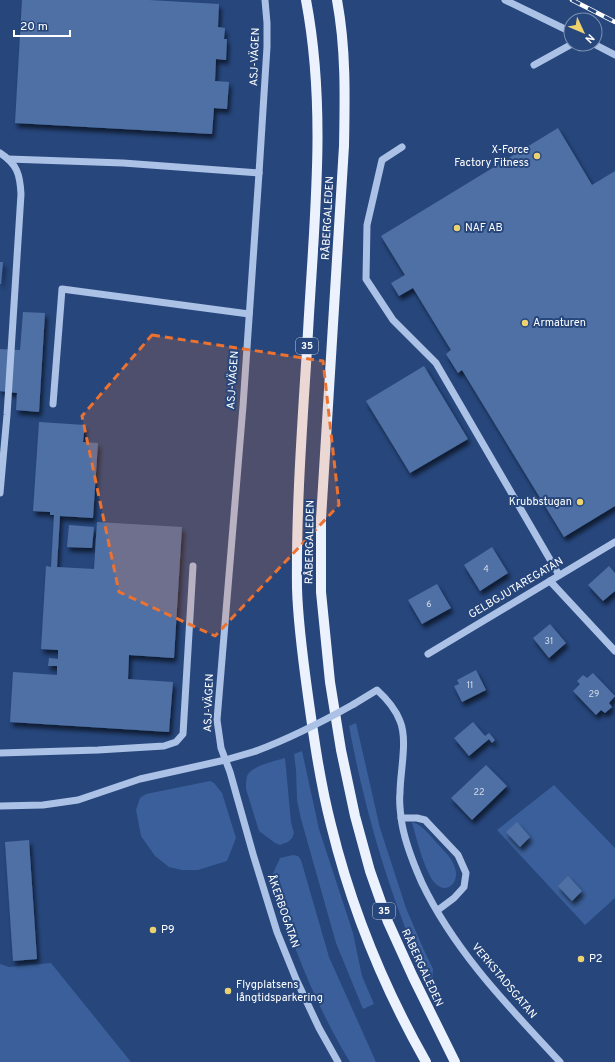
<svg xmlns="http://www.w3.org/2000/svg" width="615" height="1062" font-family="Overpass,sans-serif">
  <defs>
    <filter id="shadow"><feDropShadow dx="2.5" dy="4.5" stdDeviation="2" flood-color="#0009"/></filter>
  </defs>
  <rect width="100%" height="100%" fill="#26467c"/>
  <g fill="#3a5f9a">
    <path d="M356 723 380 828 406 908 423 948 433 969 432 983C416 958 405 928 395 900 375 843 360 785 349 726Z"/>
    <path d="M302 751 319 829 353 933 362 976 374 1004 363 1009 336 943 301 819 297 800 296 770 294 754Z"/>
    <path d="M285 758 291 822 294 833 292 838 288 842 280 845 275 843 259 831 246 789C246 785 246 780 247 776 251 766 275 761 285 758Z"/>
    <path d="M210 781 214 783 222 793 236 838 227 861 198 870H182L169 867 155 856 141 836 136 810 140 798 146 794Z"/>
    <path d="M554 785 615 848V898L585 925 497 830Z"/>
    <path d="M412 822C422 825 428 833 435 841 442 849 452 857 455 868 460 883 446 896 434 882 425 871 416 838 412 822Z"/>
    <path d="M293 855 298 856 301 860 329 957 376 1062H350C315 1005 291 941 271 878L280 858Z"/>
    <path d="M51 963 131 1062H0V964L9 967Z"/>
  </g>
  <g fill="#4f70a5" filter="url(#shadow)">
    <path d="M22 0H149L219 4 218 27 225 28 224 39H227L226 60 216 59 215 81 229 82 227 109 214 108 212 134 15 123Z"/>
    <path d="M558 128 592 185 615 171V506L564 537 462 370 458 373 446 354 451 350 413 288 399 296 391 283 405 275 381 236Z"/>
    <path d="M0 262H3L1 284H0Z"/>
    <path d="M23 312 45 313 39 412 16 410 17 393 0 391V349L20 350Z"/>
    <path d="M424 366 468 439 410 473 366 401Z"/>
    <path d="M39 422 85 425 83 442 98 443 93 518 60 516 57 567 94 569 97 522 182 527 174 658 129 655 128 679 173 682 169 732 10 722 13 672 57 675V666H48L49 658 58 659V650L41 649 46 566 51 567 54 515H50V512L33 511Z"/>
    <path d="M69 525 94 527 92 548 67 547Z"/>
    <path d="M492 547 508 573 480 591 464 565Z"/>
    <path d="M609 566 615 573V591L603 601 588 585Z"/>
    <path d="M437 584 451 608 422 624 408 600Z"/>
    <path d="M550 624 566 643 549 658 533 638Z"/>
    <path d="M476 670 486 690 462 702 454 686 459 684 457 680Z"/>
    <path d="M593 673 615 696 609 703 612 707 605 713 601 710 596 715 573 691 580 684 577 681 583 675 587 678Z"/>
    <path d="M473 722 485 736 489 733 495 740 492 743 489 739 469 756 454 738Z"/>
    <path d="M486 765 507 786 472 820 451 798Z"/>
    <path d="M517 822 530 837 520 847 506 832Z"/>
    <path d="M29 840 37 959 13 961 5 842Z"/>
    <path d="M568 876 582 891 572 901 558 886Z"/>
  </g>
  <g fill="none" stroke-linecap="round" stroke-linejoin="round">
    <g stroke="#abc1e5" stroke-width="7">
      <path d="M265 0 267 23V47L259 173 243 406 217 720 221 748 230 772 253 854 277 932 296 979 319 1028 338 1062"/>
      <path d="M505 0 571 32"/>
      <path d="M594 44 615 55"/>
      <path d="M534 65 572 44"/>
      <path d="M402 147 382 160 367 225 366 279 393 320 436 363 559 575"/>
      <path d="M0 153C17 164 20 174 21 194L7 415 0 493"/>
      <path d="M8 159 123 163 259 173"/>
      <path d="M53 404 62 289 249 314"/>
      <path d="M550 581 615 651"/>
      <path d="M428 654 615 542"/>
      <path d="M354 704 377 690C387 699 395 708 400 721 408 740 400 772 400 793 399 801 400 809 401 817 403 836 414 865 422 883 455 952 509 1007 560 1062"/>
      <path d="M0 753 98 750 164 746 176 742 183 734 193 566"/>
      <path d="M0 806 43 805 78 800 140 779 225 760 256 751"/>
      <path d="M401 818H417L425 820 458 855 466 873 464 887 454 898 438 910"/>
    </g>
    <g stroke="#ebf1fd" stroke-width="10">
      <path d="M306 0C327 110 314 221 308 332 303 417 296 502 297 588 298 624 303 660 308 696 314 739 320 782 331 825 351 907 384 988 426 1062"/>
      <path d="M337 0C346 48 345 97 344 146L321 519V592L330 682 341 750 355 816 370 871 388 922 413 977 455 1062"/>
    </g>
    <g stroke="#fff" stroke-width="4.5">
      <path id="rail" d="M572 0 615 22"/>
    </g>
    <use href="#rail" stroke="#26467c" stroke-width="3" stroke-dasharray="9" stroke-linecap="butt"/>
    <path stroke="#abc1e5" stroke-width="7" d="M256 751C291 738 322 722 354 704"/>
  </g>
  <path fill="#eb7230" fill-opacity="0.2" stroke="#eb7230" stroke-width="3" stroke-dasharray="8 5" stroke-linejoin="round" d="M152 335 323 361 339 505 215 636 119 592 82 416Z"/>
  <g fill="#edd270" stroke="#26467c" stroke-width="1.5">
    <circle cx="537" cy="156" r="4"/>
    <circle cx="457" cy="228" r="4"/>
    <circle cx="525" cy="323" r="4"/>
    <circle cx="580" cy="502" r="4"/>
    <circle cx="153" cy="930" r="4"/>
    <circle cx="581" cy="959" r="4"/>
    <circle cx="228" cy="991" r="4"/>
  </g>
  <g text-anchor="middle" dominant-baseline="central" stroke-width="4" stroke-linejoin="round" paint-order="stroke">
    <g font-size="9" fill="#d3dbe8">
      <text x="486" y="569">4</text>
      <text x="429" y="604">6</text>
      <text x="549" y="641">31</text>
      <text x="470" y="685">11</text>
      <text x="594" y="694">29</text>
      <text x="479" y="792">22</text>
    </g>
    <g fill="#26467c" stroke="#bec8d8" stroke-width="1">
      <rect x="296" y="338" width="22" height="16" rx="3"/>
      <rect x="373" y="903" width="22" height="16" rx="3"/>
    </g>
    <g font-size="10" font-weight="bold" fill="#fff">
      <text x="307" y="346">35</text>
      <text x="384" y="911">35</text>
    </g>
    <g font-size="11" fill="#fff" stroke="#26467c">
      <text transform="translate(255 57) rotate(-88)">ASJ-VÄGEN</text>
      <text transform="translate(328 218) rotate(-87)">RÅBERGALEDEN</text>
      <text transform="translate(233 380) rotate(-86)">ASJ-VÄGEN</text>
      <text transform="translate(310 542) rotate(-89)">RÅBERGALEDEN</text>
      <text transform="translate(516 588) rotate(-31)">GELBGJUTAREGATAN</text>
      <text transform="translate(209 703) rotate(-88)">ASJ-VÄGEN</text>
      <text transform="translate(283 911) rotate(71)">ÅKERBOGATAN</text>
      <text transform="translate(422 968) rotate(65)">RÅBERGALEDEN</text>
      <text transform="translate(504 981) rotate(50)">VERKSTADSGATAN</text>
    </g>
    <g font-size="11" fill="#fff" stroke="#26467c" text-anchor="start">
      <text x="529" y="150" text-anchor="end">X-Force<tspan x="529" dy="13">Factory Fitness</tspan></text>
      <text x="465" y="228">NAF AB</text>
      <text x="533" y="323">Armaturen</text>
      <text x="572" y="502" text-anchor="end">Krubbstugan</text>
      <text x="161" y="930">P9</text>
      <text x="589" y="959">P2</text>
      <text x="236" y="985">Flygplatsens<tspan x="236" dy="13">långtidsparkering</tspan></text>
    </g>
  </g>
  <g transform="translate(583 32) rotate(134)"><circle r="19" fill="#26467c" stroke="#7d90b0"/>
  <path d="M0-3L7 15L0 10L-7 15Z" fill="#edd270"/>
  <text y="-6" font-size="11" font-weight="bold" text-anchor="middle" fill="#ffffff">N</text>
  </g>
  <path d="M14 30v6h56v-6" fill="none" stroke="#ffffff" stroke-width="2"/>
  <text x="20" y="30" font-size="12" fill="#ffffff" stroke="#26467c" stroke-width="3" paint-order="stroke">20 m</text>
</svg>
